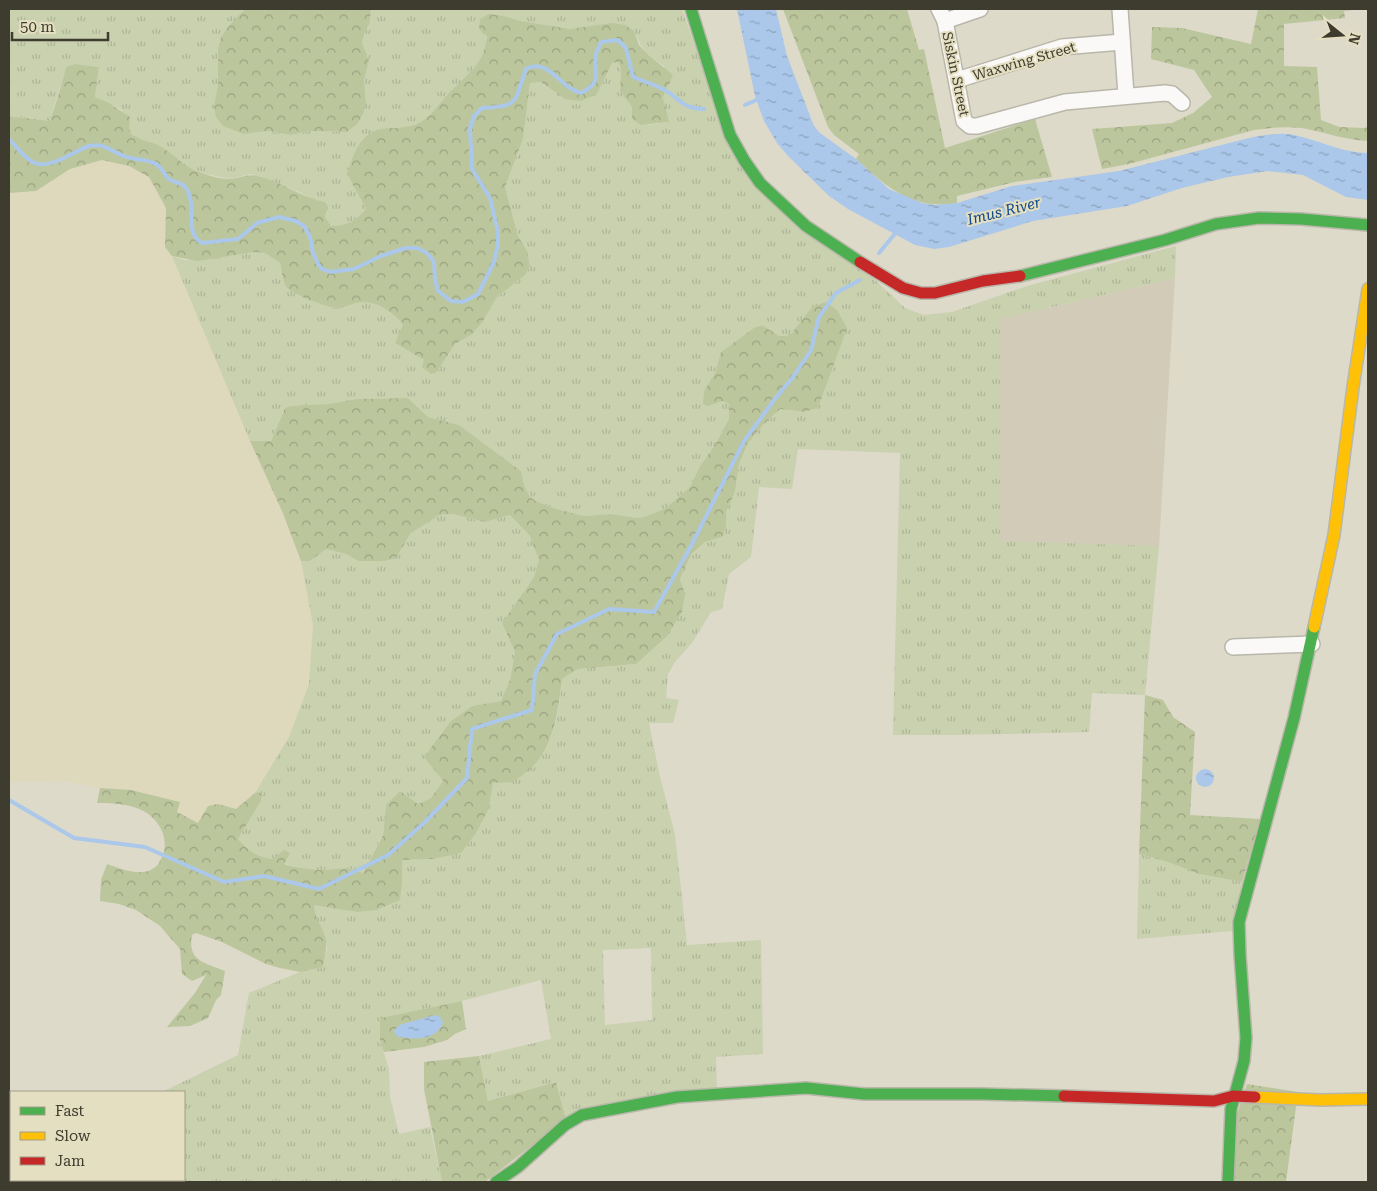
<svg xmlns="http://www.w3.org/2000/svg" width="1377" height="1191" font-family="'Roboto Serif',serif">
  <defs>
    <pattern id="grass-tufts" width="24" height="20" patternUnits="userSpaceOnUse" patternTransform="scale(1.25)"><rect width="24" height="20" fill="#c9d1af"/><path d="M3 7l-1-3M5 7V3M7 7l1-3M15 17l-1-3M17 17v-4M19 17l1-3" fill="none" stroke="#aeb497"/></pattern>
    <pattern id="forest-crowns" width="20" height="18" patternUnits="userSpaceOnUse" patternTransform="scale(1.25)"><rect width="20" height="18" fill="#bcc69c"/><path d="M2 6a3 3 0 1 1 6 0M12 15a3 3 0 1 1 6 0" fill="none" stroke="#9aa280"/></pattern>
    <pattern id="water-ripples" width="26" height="14" patternUnits="userSpaceOnUse" patternTransform="scale(1.25)"><rect width="26" height="14" fill="#abc7e9"/><path d="M2 4q2-2 4 0t4 0M15 11q2-2 4 0t4 0" fill="none" stroke="#8da3bd"/></pattern>
  </defs>
  <rect width="100%" height="100%" fill="#dddaca"/>
  <path fill="#ded8bd" d="M102 160 129 166 149 177 166 208 165 247 172 256 223 377 282 511 301 561 313 625 309 684 289 737 255 793 247 801 236 809 218 804 198 823 177 812 180 802 131 790 100 788 63 781 9 782V193L36 191 70 169Z"/>
  <path fill="#d1cbb8" d="M1175 278 1159 546 1000 542V319Z"/>
  <g fill="url(#grass-tufts)" fill-rule="evenodd">
    <path d="M9 9H245L221 37 218 48V84L214 106 244 134 267 131 291 135 311 131 347 132 366 103 364 80 369 61 362 44 365 32 370 22 371 9H682L733 154 874 279 905 308 924 315 952 312 1027 286 1176 246 1175 278 1000 319V541L1159 546 1145 695 1092 693 1089 732 959 735H893L900 453 798 449 792 489 759 487 751 557 729 574 722 609 711 612 692 643 675 662 668 674 666 698 679 700 673 723H649L660 777 675 834 687 945 761 940 763 1054 716 1057 717 1091 566 1119 556 1082 488 1101 479 1056 551 1039 541 980 462 1001 381 1018 380 1040 389 1069 390 1097 399 1134 430 1127 442 1182H34L33 1180H184V1092H162L238 1055 249 993 300 972 323 967 327 948 324 933 315 918 314 904 357 912 402 883 401 860 432 859 489 808 493 782C503 777 534 764 540 757 556 738 560 702 562 679L578 669 636 664 685 594 680 579 691 556 705 542 722 537 726 528V512L735 492 739 464 748 443 763 425 780 409 804 412 818 408 827 383 812 307C805 317 794 340 779 336 773 334 767 328 761 325L755 327 721 352 715 373 704 391 710 406 723 401 729 404V419L715 445 700 466 690 487 665 510 644 517 638 518 611 514 583 516 554 508 536 501 530 497 524 485 521 471 459 425 428 417 408 398 356 399 328 404 285 408 271 441H250L172 256 185 260 254 252 265 253 280 263C282 270 282 279 285 285 289 294 328 308 337 308 343 308 350 305 356 303 375 299 391 311 403 324L395 343 424 360 436 373 455 344 471 335 482 323 497 297 524 276 527 251 518 236 505 187 523 139 530 83 541 82 565 99 597 94 612 63 618 62 621 68 620 91 632 107V119C645 128 653 124 668 122L663 97 664 66C648 55 641 49 634 31L590 27 570 29 521 21 504 16 487 35 486 46 480 60 466 78 432 113 418 124 406 128 394 127 347 174 366 209C354 221 348 226 331 226L325 217 328 207 325 202 314 200 299 192 259 176 250 174 230 179 206 174 191 168 161 147 137 138 129 132 122 110 95 97 99 67 75 64 66 67C62 85 55 102 50 121L9 116ZM651 948 652 1020 605 1025 603 950Z"/>
    <path d="M452 514 485 522 510 515 530 536 540 560 534 577 502 623 515 652 510 680 501 701 472 706 451 721 425 757 443 781 431 798 418 804 386 805 383 834 363 873 348 868 320 870 294 867 273 859H262L244 847 238 839 261 801V794L255 793 289 737 309 684 313 625 301 561H310L326 549 346 554 358 561 397 557 410 534 439 515Z"/>
    <path d="M1139 854 1165 861 1199 874 1242 882 1233 931 1137 939Z"/>
  </g>
  <g fill="url(#forest-crowns)">
    <path d="M245 9H371L370 22 365 32 362 43 369 61 364 80 366 103 363 114 357 124 347 132 311 131 291 135 267 131 244 134 223 126 216 117 214 106 218 84V48L221 37 228 27Z"/>
    <path d="M783 9H907L919 50 924 49 945 148 1035 119 1052 177 1015 182 957 196V203C949 204 941 205 933 204 902 202 878 179 856 159L859 154 834 135 828 127Z"/>
    <path d="M1258 9H1364L1344 11 1345 18 1284 24V66L1317 67 1321 120 1339 127 1364 128 1368 127V141C1345 140 1324 132 1302 128 1286 126 1269 128 1254 130L1129 164 1102 169 1092 129 1172 123 1193 113 1212 97 1194 70 1151 59 1152 27 1182 28 1251 44Z"/>
    <path d="M489 14 504 16 521 21 570 29 612 23 625 25 634 31 639 45 650 56 673 75 663 97 669 122 641 125 632 119V107L620 91 621 68 618 62 612 63 597 94 581 101 565 99 541 82 530 83 523 139 505 187 518 236 527 251 530 267 524 276 497 297 482 323 471 335 455 344 436 373 431 374 422 367 424 360 395 343 403 324C391 311 375 299 356 303 350 305 343 308 337 308 328 308 289 294 285 285 282 279 282 270 280 263L265 253 254 252 197 261 172 256 165 247 166 208 149 177 129 166 102 160 70 169 36 191 9 193V116L50 121C56 103 62 85 66 67L75 64 99 67 95 97 109 103 130 117 129 132C138 140 149 141 160 146 171 152 180 162 191 168 202 174 216 178 228 179 238 179 247 173 258 176 282 182 302 198 325 202L328 207 325 217 331 226C347 226 355 221 366 209L347 174C352 159 356 144 369 134 380 125 403 130 417 124 431 117 440 103 450 92 460 82 471 73 479 61 484 53 486 45 487 36L479 29 480 19Z"/>
    <path d="M826 302 837 310 847 328 818 408 804 412 780 409 763 425 748 443 739 464 735 492 726 512V528L722 537 705 542 691 555 680 579 685 594 682 612 667 636 636 664 578 669 562 679C558 712 554 752 525 773 521 776 516 780 512 782 506 783 498 782 493 783L489 808 476 833 461 853 432 859 402 860V883L400 900 376 910 357 912 314 905C315 917 318 920 323 931 329 943 325 955 323 967L300 972 280 968 266 964 222 942 196 933 192 935C187 962 206 963 225 971L221 995 216 1000 208 1018 190 1026 167 1027 195 993 206 975 192 981 182 974 180 949 160 926 136 910 119 904 100 901 101 880 107 864C118 868 136 875 148 871 157 868 159 863 163 855 166 846 165 837 161 829 149 805 121 803 97 803L100 788 131 790 180 802 177 812 198 823 208 806 218 804 236 809 255 793H261V801L238 839C247 850 258 858 273 859L284 850 290 853 284 864 294 867 320 870 348 868 363 873 383 835 386 805 400 791 418 804 431 798 443 781 424 757 451 721 472 706 501 701 510 680 515 652 502 623 534 577 539 560 530 536 510 515 485 522 452 514 439 515 410 534 397 557 385 561H358L346 554 326 549 310 561H301L282 511 250 441H271L285 408 292 406 328 404 356 399 408 398 428 417 459 425 521 471 524 485 530 497 536 501 554 508 583 516 611 514 638 518 644 517 665 509 690 487 700 466 715 445 729 419V404L723 401 709 406 703 404 704 391 715 373 721 352 755 327 762 325 779 336H786L792 333 812 307Z"/>
    <path d="M1145 695 1163 700 1173 717 1195 732 1190 815 1260 819 1242 882 1199 874 1165 861 1139 854Z"/>
    <path d="M462 1001 466 1029 455 1034 447 1040 424 1047 384 1052 380 1040V1018Z"/>
    <path d="M479 1056 488 1101 556 1082 566 1119 485 1182H442L424 1089V1062Z"/>
    <path d="M1247 1084 1298 1092 1286 1182H1231L1236 1118Z"/>
  </g>
  <g fill="url(#water-ripples)">
    <path d="M737 9H776L787 56 814 126 820 133 856 159 889 189 922 203 935 205 957 203 1012 186 1119 171 1249 138C1262 135 1275 133 1288 134 1316 138 1340 153 1368 153V200L1346 197 1303 175 1268 171 1228 177 1182 188 1127 206 1033 221 949 247 934 249 915 245 848 209 829 196 788 156 777 143 764 121 755 96Z"/>
    <circle cx="1205" cy="778" r="9"/>
    <path d="M435 1015 440 1017 443 1023C437 1041 411 1040 396 1036L394 1031 399 1025Z"/>
  </g>
  <g fill="none" stroke-linecap="round" stroke-linejoin="round">
    <g stroke="#abc7e9" stroke-width="4">
      <path d="M745 105 761 98"/>
      <path d="M9 139C31 163 35 173 68 156 75 153 82 148 89 146 106 143 110 151 124 156 134 160 145 159 154 163 161 165 164 175 169 179 174 183 182 182 186 188 198 205 183 233 202 243L238 239 257 223 279 217 296 221 305 227 310 237 313 253 318 264 322 269 330 272 354 269 381 256 406 248H417L427 253 434 262 435 280 438 291 451 301 463 302 478 294 494 262 498 244V232L490 198 472 169 470 128 474 116 482 108C520 107 514 102 526 69 545 59 556 79 570 88 573 90 578 92 581 93 604 81 593 74 596 54 597 50 600 46 601 42L618 40 626 48 633 77C643 81 653 84 663 89 681 98 679 108 704 109"/>
      <path d="M879 253 898 230"/>
      <path d="M9 800 74 838 145 847 224 882 264 876 319 889 388 855 425 822 467 778 472 729 532 710 535 674 557 634 609 609 654 612 692 544 744 441 774 400 793 377 811 350 819 317 836 293 860 280"/>
    </g>
    <g stroke="#b9b7aa" stroke-width="18">
      <g id="street">
        <path d="M939 9 945 21 964 121 970 126H977L1065 102 1165 93 1172 94 1182 103"/>
        <path d="M1120 9 1126 95"/>
        <path d="M945 21 980 9"/>
        <path d="M957 80 1062 47 1122 42"/>
        <path d="M1233 647 1312 644"/>
      </g>
    </g>
    <g stroke="#b9b7aa" stroke-width="14">
      <g id="fast">
        <path d="M691 9 730 135 744 160 760 183 806 226 860 262"/>
        <path d="M1020 276 1165 240 1216 224 1259 218 1301 219 1368 225"/>
        <path d="M496 1182 518 1167 565 1125 582 1115 677 1097 806 1088 864 1094H981L1064 1096"/>
        <path d="M1228 1182 1231 1109 1244 1061 1246 1038 1240 955 1239 922 1294 718 1314 627"/>
      </g>
    </g>
    <g stroke="#b9b7aa" stroke-width="14">
      <g id="slow">
        <path d="M1314 627 1334 535 1353 387 1368 289"/>
        <path d="M1255 1097 1321 1100 1368 1099"/>
      </g>
    </g>
    <g stroke="#b9b7aa" stroke-width="14">
      <g id="jam">
        <path d="M860 262 903 288 921 293H935L983 281 1020 276"/>
        <path d="M1064 1096 1214 1101 1233 1096 1255 1097"/>
      </g>
    </g>
    <use href="#street" stroke="#faf9f7" stroke-width="15"/>
    <use href="#fast" stroke="#4caf50" stroke-width="11"/>
    <use href="#slow" stroke="#ffc107" stroke-width="11"/>
    <use href="#jam" stroke="#c62828" stroke-width="11"/>
  </g>
  <g text-anchor="middle" dominant-baseline="central" stroke-width="4" stroke-linejoin="round" paint-order="stroke">
    <g font-size="14" fill="#3e3b2f" stroke="#e5dfc2">
      <text transform="translate(1024 61) rotate(-16)">Waxwing Street</text>
      <text transform="translate(956 74) rotate(78)">Siskin Street</text>
    </g>
    <g font-size="15" font-style="italic" fill="#0e4988" stroke="#e5dfc2">
      <text transform="translate(1004 211) rotate(-14)">Imus River</text>
    </g>
  </g>
  <rect width="1377" height="1191" fill="none" stroke="#3e3b2f" stroke-width="20"/>
  <rect x="10" y="1091" width="175" height="90" fill="#e5dfc2" stroke="#a29d87"/>
  <rect x="20" y="1107" width="25" height="8" fill="#4caf50" stroke="#a29d87"/>
  <text x="55" y="1116" font-size="15" fill="#3e3b2f">Fast</text>
  <rect x="20" y="1132" width="25" height="8" fill="#ffc107" stroke="#a29d87"/>
  <text x="55" y="1141" font-size="15" fill="#3e3b2f">Slow</text>
  <rect x="20" y="1157" width="25" height="8" fill="#c62828" stroke="#a29d87"/>
  <text x="55" y="1166" font-size="15" fill="#3e3b2f">Jam</text>
  <g transform="translate(1342 35) rotate(107)" stroke="#e5dfc2" stroke-width="4" paint-order="stroke">
  <path d="M0-4L9 19L0 12L-9 19Z" fill="#3e3b2f"/>
  <text y="-8" font-size="14" font-weight="bold" text-anchor="middle" fill="#3e3b2f">N</text>
  </g>
  <path d="M12 32v8h96v-8" fill="none" stroke="#3e3b2f" stroke-width="2.5"/>
  <text x="20" y="32" font-size="15" fill="#3e3b2f" stroke="#e5dfc2" stroke-width="4" paint-order="stroke">50 m</text>
</svg>
